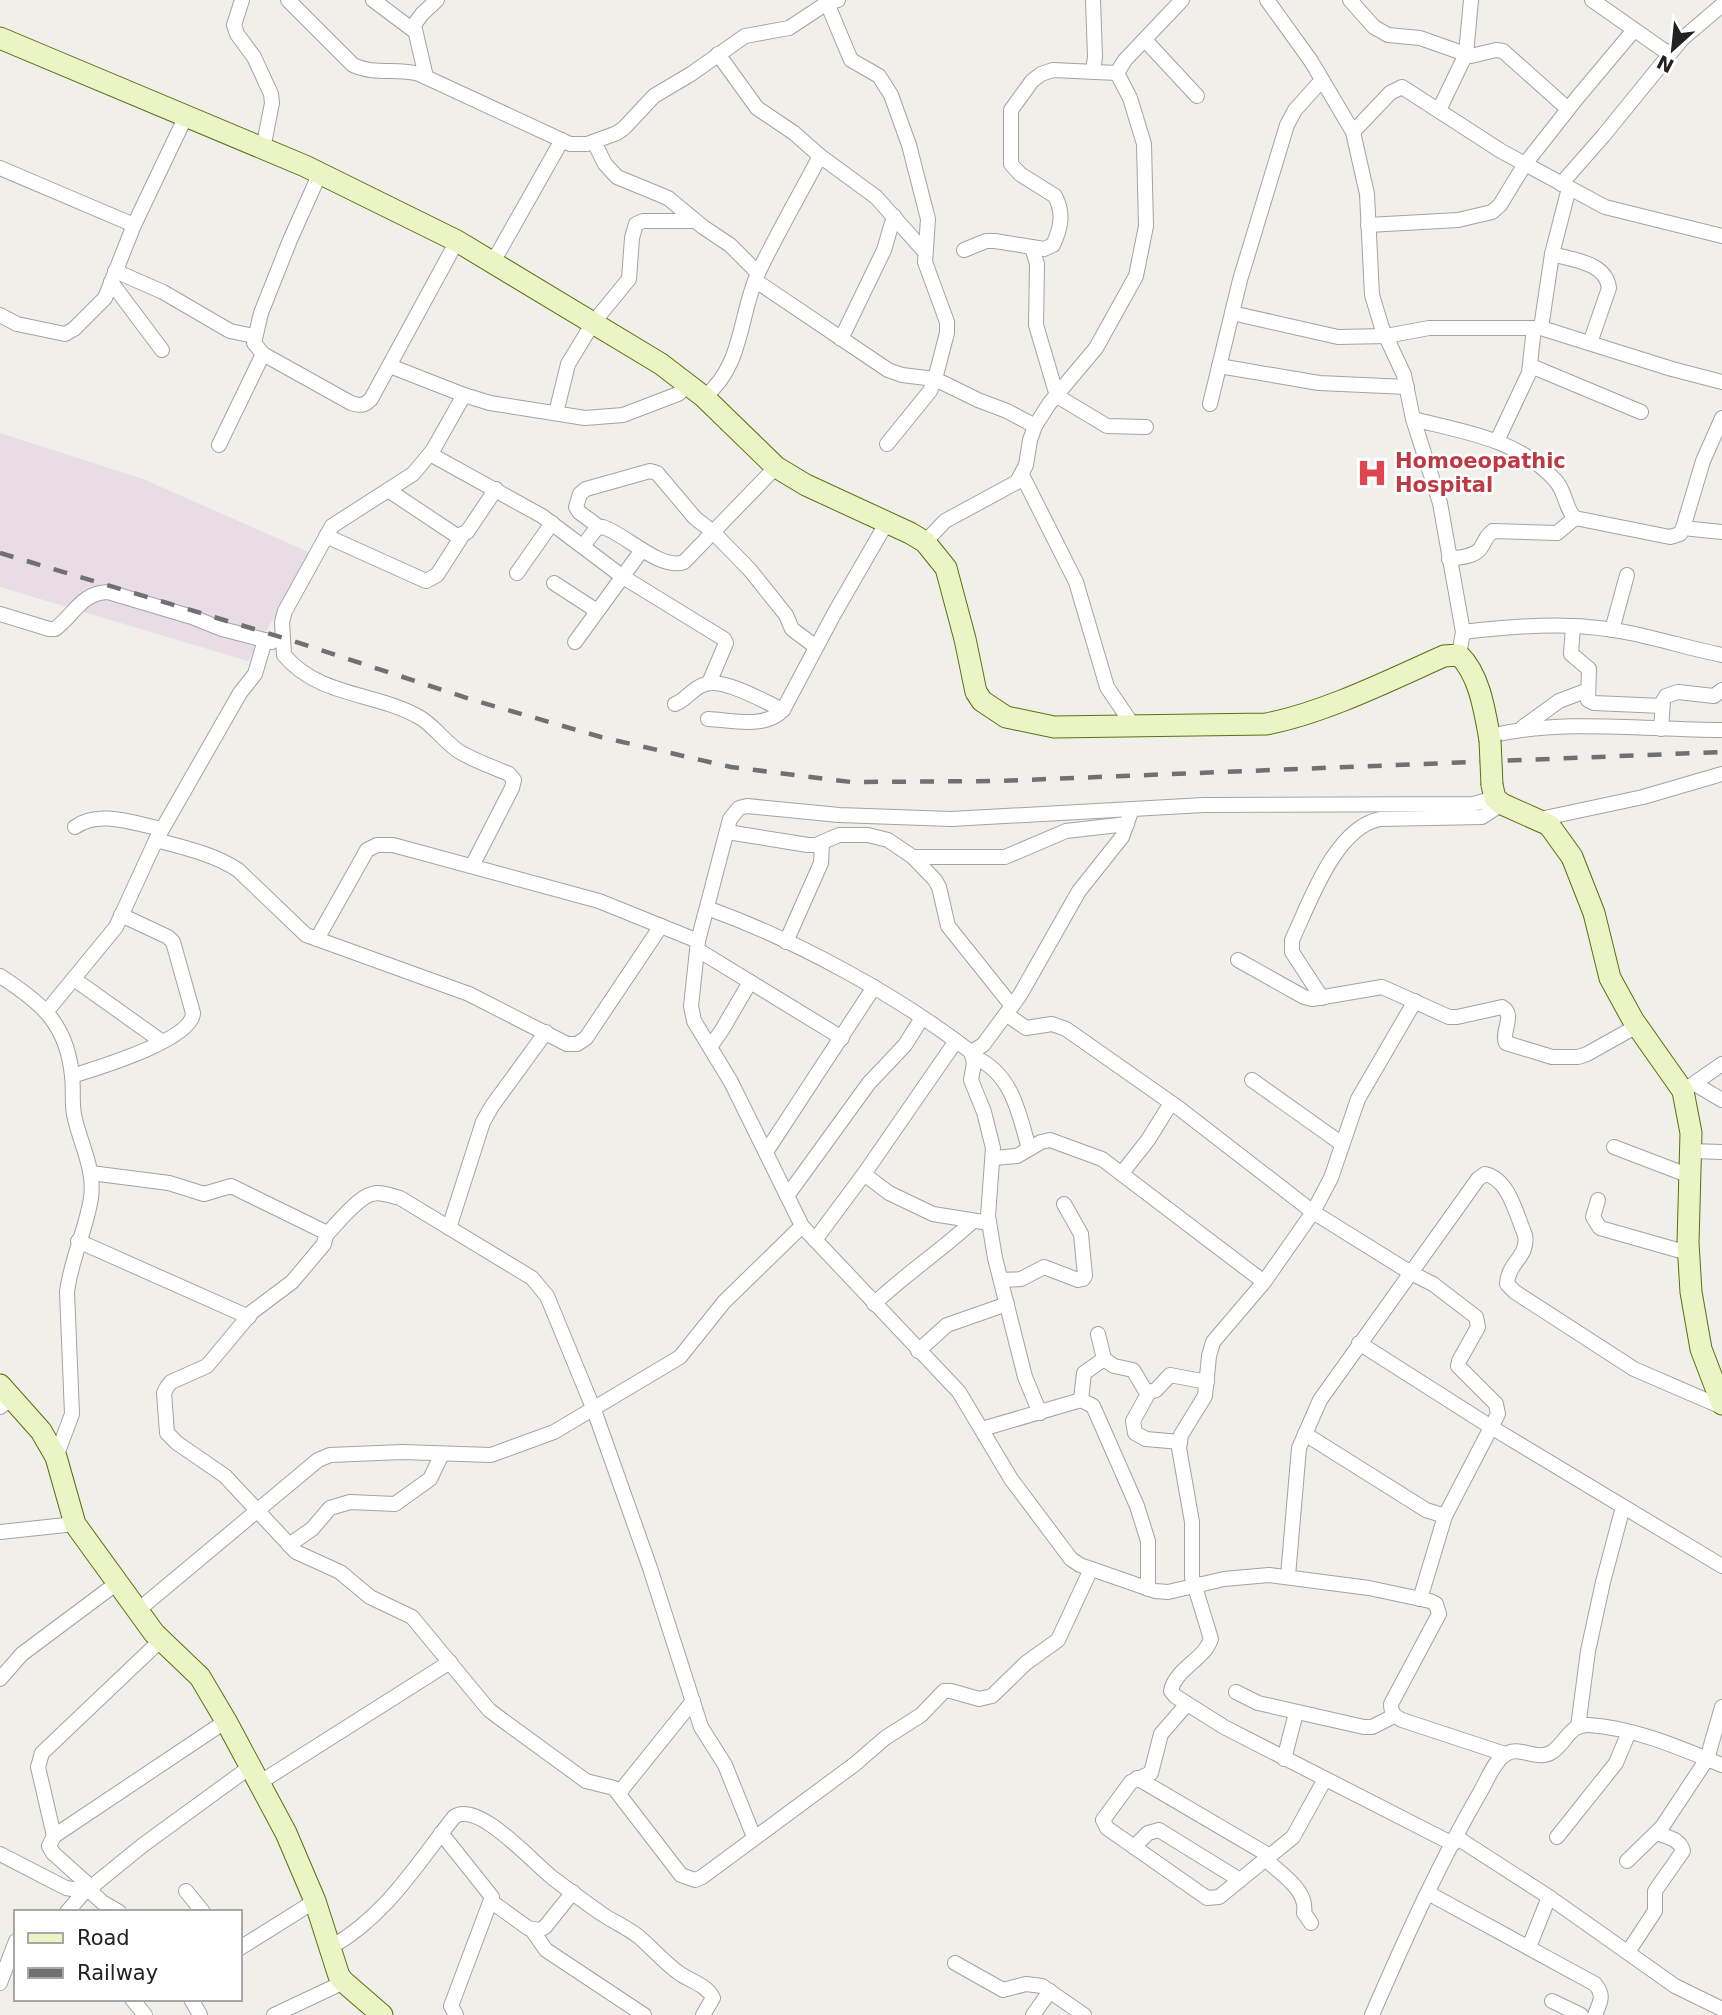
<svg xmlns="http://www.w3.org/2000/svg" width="1722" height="2015" font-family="'DejaVu Sans',sans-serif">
  <rect width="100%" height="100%" fill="#f1efe9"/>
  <path fill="#e9dce5" d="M0 433 143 479 313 554 248 661 0 587Z"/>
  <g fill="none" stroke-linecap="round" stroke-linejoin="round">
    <g stroke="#a3a3a3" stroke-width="16">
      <g id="street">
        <path d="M242 0 234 25 237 34 254 57 271 94 272 103 263 149"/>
        <path d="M288 0 353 65C374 75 397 68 419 74L570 144H587L617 133 624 128 654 96 691 74 745 36 789 28 827 3 838 0"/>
        <path d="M373 0 413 30"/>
        <path d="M1093 0 1095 57 1093 71"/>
        <path d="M1267 0 1311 61 1353 132 1367 194 1372 295 1382 328 1404 375 1413 419 1440 503 1463 632 1459 655"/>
        <path d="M1350 0 1374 27 1388 35 1420 38 1471 56 1496 50 1503 51 1568 109"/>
        <path d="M1592 0 1669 54"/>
        <path d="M827 3 851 60 879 76 891 95 909 145 928 219 925 262 947 322V333L935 379 930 391 887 444"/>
        <path d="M1145 40 1197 96"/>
        <path d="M718 54 757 108 794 133 820 156 876 197 925 252"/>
        <path d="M426 77 414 25 422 14 437 0"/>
        <path d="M1439 110 1466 54 1471 0"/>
        <path d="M1353 132 1390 93 1402 87 1501 151 1605 207 1722 236"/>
        <path d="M594 142 605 164 617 177 668 198 703 227 730 245 758 273"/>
        <path d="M0 168 134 225"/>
        <path d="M320 173 290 240 261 313 254 343 263 354 351 403C360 406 364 406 371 399L457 241"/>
        <path d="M1561 184 1604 135 1682 39 1722 5"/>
        <path d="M1368 225 1458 220 1492 212 1500 205 1525 164 1577 98 1634 30"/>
        <path d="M1032 247 1037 264 1036 325 1057 396 1107 426 1146 427"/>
        <path d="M964 250 986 241H995L1044 249 1053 245C1061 228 1064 213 1055 196L1020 174 1011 164V110L1032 81 1041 74 1053 70 1117 73"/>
        <path d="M1552 254C1572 260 1606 262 1609 288L1590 343"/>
        <path d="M493 262 562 140"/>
        <path d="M115 271 163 292 230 331 254 336"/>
        <path d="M756 281 888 370 902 375 935 379 978 400 1007 411 1035 426"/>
        <path d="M111 282 162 350"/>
        <path d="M1232 313 1338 337 1386 336 1429 328H1541L1672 369 1722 382"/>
        <path d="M0 315 17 324 65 334 74 329 105 298 134 225 186 116"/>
        <path d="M1541 328 1552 254 1569 188"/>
        <path d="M841 339 884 250 894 216"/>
        <path d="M390 366 464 395 490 403 585 418 623 415 678 394 688 385"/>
        <path d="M1219 366 1319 383 1407 387"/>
        <path d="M1531 366 1641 412"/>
        <path d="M464 395 433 450 413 474 332 526 285 611 282 622 284 655C319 697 375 692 419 717 435 726 445 743 460 752 475 761 493 767 509 774L514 780 512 788 472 866"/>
        <path d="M704 397C744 366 739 313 759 271 778 232 800 194 820 156"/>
        <path d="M1210 404 1240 280 1287 125 1295 110 1322 80"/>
        <path d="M556 413 568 364 593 323 629 279 632 238 636 224 643 221H694"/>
        <path d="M1413 419C1464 432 1518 439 1555 480 1566 491 1565 509 1575 518L1670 537 1680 534 1683 528 1703 461 1722 418"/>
        <path d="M1497 441 1529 373 1534 328"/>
        <path d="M219 445 263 354"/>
        <path d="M430 454 542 516 623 577 724 639 726 643 709 683"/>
        <path d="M1022 475 1076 582 1107 687 1134 727"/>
        <path d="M388 490 457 536 467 532 496 489"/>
        <path d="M599 527 579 512 576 507 580 494 586 489 650 471 657 473 695 518 713 532 750 570 786 615 792 629 816 647"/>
        <path d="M1683 528 1722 532"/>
        <path d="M326 536 426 581 437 575 462 536"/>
        <path d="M925 542 945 521 1017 482 1026 465 1030 440 1035 426 1049 404 1096 348 1136 276 1146 226 1144 144 1130 98 1117 73 1125 60 1182 0"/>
        <path d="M583 546 596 529 603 527C625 534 661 571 684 562L776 467"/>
        <path d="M1449 559C1460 557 1477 557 1482 546 1486 539 1486 536 1493 531L1557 533 1575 518"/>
        <path d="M517 573 552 523"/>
        <path d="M554 583 597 611"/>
        <path d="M0 614 49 629H55C75 614 81 593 108 592L192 617 222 629 272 642"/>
        <path d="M1573 626 1571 654 1589 669 1588 700 1594 703 1662 706"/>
        <path d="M1612 630 1627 575"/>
        <path d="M1463 632C1504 627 1547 623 1588 627 1633 630 1678 646 1722 655"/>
        <path d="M575 642 642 550"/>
        <path d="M675 704C686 700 692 689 703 685 721 676 765 702 783 710"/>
        <path d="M708 719C732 720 765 729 783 710L834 614 887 522"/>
        <path d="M1523 727 1559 701 1588 690"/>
        <path d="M1661 729 1663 701 1666 696 1678 692 1714 696 1722 690"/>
        <path d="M1489 736C1565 718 1644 730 1722 730"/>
        <path d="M1495 798 1473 804 1204 805 951 819 839 815 747 806 739 808 730 819 698 941 691 1006 694 1021 731 1082 802 1226 959 1392 1011 1479 1071 1559 1080 1565 1155 1591 1168 1592 1224 1579 1269 1575 1369 1588 1430 1601 1436 1604 1439 1614 1391 1704C1391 1713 1394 1716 1402 1720L1505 1754"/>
        <path d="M1540 819 1643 797 1722 774"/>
        <path d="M75 827C99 809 136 824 162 829"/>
        <path d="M727 832 808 845H816L839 835H868L888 840 913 857 935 880 939 887 948 926 1012 1006"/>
        <path d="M156 840C185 848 214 854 238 870L306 935 469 994 567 1044H577L586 1038 661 926"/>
        <path d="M913 857H1005L1066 831 1127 824"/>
        <path d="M707 908C796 940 895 994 971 1052L974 1063 971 1080 984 1112 993 1148 988 1216 995 1258 1025 1377 1040 1413"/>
        <path d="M317 939 367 850 377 845H393L599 901 698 941"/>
        <path d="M786 942 821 863 822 843"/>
        <path d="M698 950 842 1038"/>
        <path d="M1238 960 1304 997 1312 999 1382 987 1449 1017H1457L1502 1007C1516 1015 1501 1031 1506 1043L1552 1057H1578L1587 1054 1637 1026"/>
        <path d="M0 976C42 1003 67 1024 72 1076 74 1090 71 1105 75 1119 81 1145 95 1170 91 1198 86 1230 71 1259 67 1292L72 1414 56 1457"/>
        <path d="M74 979 161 1041"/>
        <path d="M1322 998 1292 952V940C1310 902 1335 828 1380 819L1482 817 1502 804"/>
        <path d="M1415 1001 1358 1099 1331 1178 1313 1212 1264 1282 1213 1342 1209 1356 1205 1396 1181 1435 1179 1448 1192 1522V1577L1211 1639C1204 1660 1175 1669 1171 1691L1175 1696 1224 1727 1453 1844"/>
        <path d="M47 1011 116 927 156 840 240 693 255 674 265 640"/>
        <path d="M1006 1014 1026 1028 1052 1024 1066 1029 1180 1109 1313 1212 1411 1273 1433 1284 1476 1317 1478 1327 1459 1361 1458 1366 1496 1404 1498 1414 1445 1516 1420 1599"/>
        <path d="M710 1047 722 1030 750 982"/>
        <path d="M971 1052 983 1045 1020 995 1079 891 1122 837 1132 809"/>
        <path d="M974 1057C1012 1073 1019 1113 1029 1149"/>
        <path d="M72 1076C97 1068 192 1040 193 1013L173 942 168 937 121 915"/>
        <path d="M1252 1080 1342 1144"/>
        <path d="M1695 1084 1722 1100"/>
        <path d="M1683 1091 1722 1064"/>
        <path d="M1614 1147 1690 1176"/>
        <path d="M1691 1151 1722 1152"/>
        <path d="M766 1152 874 987"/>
        <path d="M993 1158 1017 1156 1041 1142 1050 1140 1102 1159 1264 1282"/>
        <path d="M91 1173 169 1183 204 1194 231 1186 323 1231 326 1235 324 1244 292 1282 252 1312 207 1366 171 1382 167 1387 164 1393 167 1433 177 1443 225 1476 296 1552 340 1572 370 1597 412 1617 489 1710 501 1719 586 1781 614 1788 681 1875 695 1880 702 1877 855 1764 885 1738 921 1715 944 1691H951L979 1699 992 1696 1026 1663 1058 1640 1091 1569"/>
        <path d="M1122 1173 1148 1140 1171 1103"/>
        <path d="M864 1174 889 1193 933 1214 989 1223"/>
        <path d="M787 1196 869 1083 905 1045 922 1018"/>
        <path d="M1598 1200 1593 1217 1600 1228 1688 1253"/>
        <path d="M449 1228 483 1122 492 1106 546 1032"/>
        <path d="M326 1235C337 1224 358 1197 372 1194 381 1191 391 1196 400 1198L532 1278 547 1296 594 1410 650 1568 701 1727 725 1765 754 1837"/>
        <path d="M815 1240 864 1174 956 1041"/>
        <path d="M78 1241 249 1317"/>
        <path d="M1001 1280 1021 1279 1044 1267 1078 1280 1083 1279 1085 1276 1081 1234 1064 1204"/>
        <path d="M874 1304C905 1274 941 1251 973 1221"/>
        <path d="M1098 1334 1104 1359 1114 1366 1133 1370 1145 1390 1149 1392 1156 1390 1170 1375 1207 1382"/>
        <path d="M1359 1343 1491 1427 1722 1566"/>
        <path d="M918 1351 947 1325 1007 1304"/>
        <path d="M1149 1392 1133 1421 1135 1433 1146 1439 1180 1442"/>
        <path d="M1081 1400 1084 1373 1104 1359"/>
        <path d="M0 1407 12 1399"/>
        <path d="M982 1429 1081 1400 1093 1406 1137 1506 1148 1541V1589"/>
        <path d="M1305 1434 1426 1510 1445 1516"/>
        <path d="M0 1532 75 1524"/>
        <path d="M289 1545 312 1529 330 1508 350 1502 395 1504 430 1479 442 1454"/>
        <path d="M1288 1576 1299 1448 1320 1400 1478 1179 1485 1174C1509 1179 1516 1214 1525 1235 1529 1257 1508 1262 1507 1284L1515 1292 1634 1369 1722 1407"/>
        <path d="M137 1611 318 1460 330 1455 402 1452 491 1455 554 1432 680 1357 724 1302 802 1226"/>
        <path d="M0 1679 22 1654 117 1583"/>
        <path d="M1236 1692 1258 1703 1364 1727H1372L1394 1716"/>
        <path d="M1187 1704 1161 1734 1151 1773 1131 1782 1103 1820 1107 1828 1207 1898 1219 1897 1293 1837 1325 1779"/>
        <path d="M1578 1727 1588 1651 1603 1582 1623 1507"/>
        <path d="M1284 1759 1296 1713"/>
        <path d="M1137 1778 1270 1856"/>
        <path d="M259 1783 450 1662"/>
        <path d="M619 1793 693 1701"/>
        <path d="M441 1833 492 1897 451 2006 456 2015"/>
        <path d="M54 1836 38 1767 42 1753 161 1640"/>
        <path d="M1456 1837 1549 1897 1675 1986 1722 2009"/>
        <path d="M1557 1837 1616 1763 1629 1732"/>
        <path d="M1134 1847 1148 1833 1159 1830 1240 1880"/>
        <path d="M0 1854 66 1888 91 1892"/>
        <path d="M1265 1859C1281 1874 1308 1890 1304 1913L1311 1923"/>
        <path d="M1627 1861 1662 1827 1707 1759 1722 1707"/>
        <path d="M92 1888 53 1853 49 1846 54 1836 226 1721"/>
        <path d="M186 1891 203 1912"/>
        <path d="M1428 1893 1595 1984C1605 1996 1600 2002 1595 2015"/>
        <path d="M492 1902 528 1928 539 1930 545 1927 573 1892"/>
        <path d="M67 1912 85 1891"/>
        <path d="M119 1912 102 1902 91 1892 95 1884 143 1845 250 1767"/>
        <path d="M532 1930 546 1950 644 2015"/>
        <path d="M331 1947C385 1917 417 1864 454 1817 478 1799 535 1865 554 1879 570 1891 586 1903 602 1914 614 1922 628 1928 639 1937 653 1949 664 1962 679 1973 690 1981 707 1985 713 1998L703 2015"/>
        <path d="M1529 1947 1549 1897"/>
        <path d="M240 1948 315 1901"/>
        <path d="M1628 1952 1655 1911V1891L1683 1851C1680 1839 1667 1837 1657 1833"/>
        <path d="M955 1963 1003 1990 1026 1984 1042 1986 1084 2015"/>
        <path d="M0 1983 16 1941"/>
        <path d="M132 1999 145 2015"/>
        <path d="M191 1999 200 2015"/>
        <path d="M1552 2001 1581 2015"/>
        <path d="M274 2015 344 1982"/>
        <path d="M1033 2015 1050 1991"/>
        <path d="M1372 2015C1405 1939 1440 1861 1482 1789 1488 1778 1495 1760 1506 1754 1520 1745 1537 1762 1552 1752 1566 1743 1569 1724 1589 1725 1635 1728 1680 1748 1722 1765"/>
      </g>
    </g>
    <g stroke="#587110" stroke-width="23">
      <g id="secondary">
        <path d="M0 38 305 166 457 241 661 364 704 397 776 467 806 485 910 533 925 542 946 568 965 639 976 692 982 701 1006 717 1054 727 1266 724C1324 713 1390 680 1444 656L1459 655C1480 675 1485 713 1490 740"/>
        <path d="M1492 785 1495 798 1502 804 1549 825 1572 857 1594 913 1610 978 1633 1020 1683 1091 1691 1133 1688 1243 1691 1292 1701 1349 1722 1404"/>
        <path d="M0 1385 41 1431 56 1457 75 1524 154 1633 200 1677 226 1721 286 1833 315 1901 339 1976 344 1982 382 2015"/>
      </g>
    </g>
    <use href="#street" stroke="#fff" stroke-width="14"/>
    <use href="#secondary" stroke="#ebf4c4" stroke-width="21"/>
    <path stroke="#707070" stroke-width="4.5" stroke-dasharray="14 14" stroke-linecap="butt" d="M0 553 284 638 473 700 601 737 731 767 851 782 998 781 1722 752"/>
    <g stroke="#587110" stroke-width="23" stroke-linecap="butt">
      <path id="secondary-bridge" d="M1490 740 1492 785"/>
    </g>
    <use href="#secondary-bridge" stroke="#ebf4c4" stroke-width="21"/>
  </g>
  <defs>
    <g id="hospital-bare" transform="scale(2.415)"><path d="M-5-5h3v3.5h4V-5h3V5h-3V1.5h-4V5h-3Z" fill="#e0444e" stroke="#fff" stroke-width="2.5" paint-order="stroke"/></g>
  </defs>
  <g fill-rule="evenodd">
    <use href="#hospital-bare" x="1372" y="473"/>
  </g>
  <g text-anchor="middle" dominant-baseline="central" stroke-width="5" stroke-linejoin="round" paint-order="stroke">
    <g font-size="21" font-weight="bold" fill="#be3a42" stroke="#fff" text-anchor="start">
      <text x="1395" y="461">Homoeopathic<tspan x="1395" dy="24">Hospital</tspan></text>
    </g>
  </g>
  <rect x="14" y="1910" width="228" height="91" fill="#ffffff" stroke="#a7a7a7" stroke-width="2"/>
  <rect x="28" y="1933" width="35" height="10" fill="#ebf4c4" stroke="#a7a7a7" stroke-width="2"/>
  <text x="77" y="1945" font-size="21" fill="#222222">Road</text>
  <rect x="28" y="1968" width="35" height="10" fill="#707070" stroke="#a7a7a7" stroke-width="2"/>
  <text x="77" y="1980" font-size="21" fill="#222222">Railway</text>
  <g transform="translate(1673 49) rotate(207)" stroke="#ffffff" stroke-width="5" paint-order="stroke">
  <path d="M0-5L12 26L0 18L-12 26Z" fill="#222222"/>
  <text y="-10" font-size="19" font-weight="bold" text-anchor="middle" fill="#222222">N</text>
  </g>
</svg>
